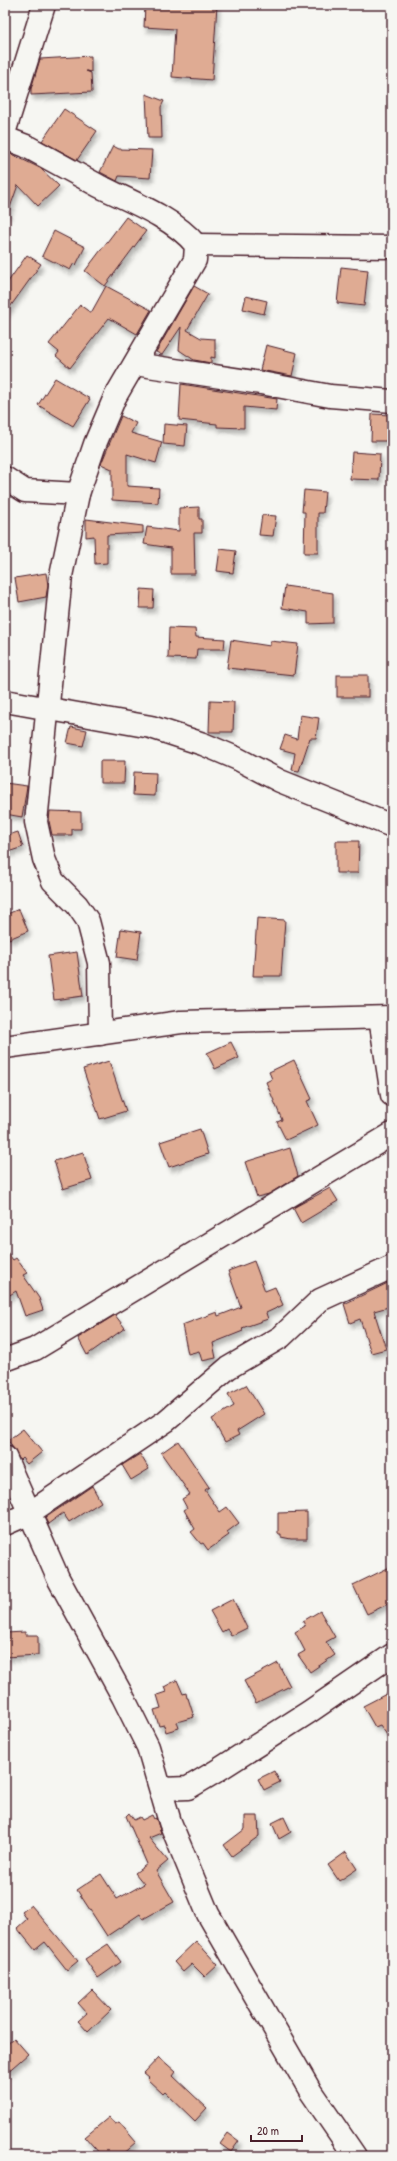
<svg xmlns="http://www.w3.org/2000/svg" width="397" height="2161" font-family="'Patrick Hand',sans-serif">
  <defs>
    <filter id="shadow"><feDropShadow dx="2.5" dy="4.5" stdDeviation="2" flood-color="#0004"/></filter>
  </defs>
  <rect width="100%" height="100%" fill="#f6f6f2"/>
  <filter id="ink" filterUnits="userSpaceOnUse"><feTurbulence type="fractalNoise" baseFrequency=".025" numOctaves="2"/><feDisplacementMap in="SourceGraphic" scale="8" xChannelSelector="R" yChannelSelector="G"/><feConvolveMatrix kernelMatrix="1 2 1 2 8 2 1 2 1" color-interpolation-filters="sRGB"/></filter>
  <g filter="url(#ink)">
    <g fill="#dfab93" stroke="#4a1f2b" filter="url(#shadow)">
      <path d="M145 5H217L212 80 172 77 175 29 144 27Z"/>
      <path d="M91 56V72L86 71 91 73 92 92 31 95V89L40 59Z"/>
      <path d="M146 94 164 101 161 107 162 138H148Z"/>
      <path d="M64 109 97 131 77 160 42 141Z"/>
      <path d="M113 146 119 149 152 150 150 178 119 176 117 181 100 172Z"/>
      <path d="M5 151 40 168 59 186 38 206 18 185 7 216 5 215Z"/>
      <path d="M126 217 146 231 105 286 85 271Z"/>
      <path d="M54 231 85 247 76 265 74 263 70 270 42 256Z"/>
      <path d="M27 255 41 264 5 314V286Z"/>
      <path d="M341 267 368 270 364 306 337 303Z"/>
      <path d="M106 286 151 310 137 334 109 318 70 368 56 356 59 352 49 344 80 305 91 313Z"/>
      <path d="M194 286 208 294 187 330 201 338 215 339V358L211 357V363L194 360 179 350 181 327 162 355 156 352Z"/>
      <path d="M246 296 267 301 264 314 243 309Z"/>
      <path d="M266 345 297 353 292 376 260 370Z"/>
      <path d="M55 378 90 399 73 426 38 405Z"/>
      <path d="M181 384 277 399 276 410 244 407V428L217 427V424L179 420Z"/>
      <path d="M372 414 392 415V441H371Z"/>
      <path d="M121 416 136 423 131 433 162 442 156 463 127 454V486L159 488 158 503 112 500V469L101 464Z"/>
      <path d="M164 424 187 426 185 446 163 444Z"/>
      <path d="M352 452 380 454 379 480 350 479Z"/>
      <path d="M304 490 325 492 323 513H318V553H304L305 512H302Z"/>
      <path d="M199 507V519H202V533H194L195 574H171V548L144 544 147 527 179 531V508Z"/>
      <path d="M262 515 276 516 273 536 259 535Z"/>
      <path d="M86 519 143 526V533L107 535V563L95 564 94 536 86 537Z"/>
      <path d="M220 549 236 551 233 573 217 571Z"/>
      <path d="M46 573 48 585 46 597 19 602 15 578Z"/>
      <path d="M285 586 333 593V623L308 624V612L282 608Z"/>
      <path d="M141 589 154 590 153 608H140Z"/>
      <path d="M169 628 195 629 196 637 225 639 224 649H197L196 659 168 658Z"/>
      <path d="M231 640 270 646V641L298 644 294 675 227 668Z"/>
      <rect x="337" y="675" width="31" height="22"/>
      <path d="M210 701 234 702 233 732H209Z"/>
      <path d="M300 715 319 718 316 738H310L299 771 292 770 295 753 280 749 285 735 297 739Z"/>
      <path d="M71 727 87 730 83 746 67 743Z"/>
      <path d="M100 761H125L124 783H100Z"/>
      <path d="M134 772 156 773 155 796 133 795Z"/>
      <path d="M5 783 27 786 22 817 5 814Z"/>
      <path d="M50 811 81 812V829H72V835H52L49 821Z"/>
      <path d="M18 832 23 847 5 853V836Z"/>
      <path d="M336 841H359L358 873H336Z"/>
      <path d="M19 909 28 931 9 939 5 929V915Z"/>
      <path d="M257 918 285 920 281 976H253Z"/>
      <path d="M121 929 141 932 137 960 117 957Z"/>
      <path d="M77 952 83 996 54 1000 48 956Z"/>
      <path d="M231 1042 239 1058 215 1069 207 1053Z"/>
      <path d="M294 1060 312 1099 307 1101 318 1125 286 1140 277 1122 282 1120 266 1082 272 1079 269 1072Z"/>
      <path d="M109 1061 126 1111 100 1119 83 1069Z"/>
      <path d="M200 1129 208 1154 169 1167 160 1142Z"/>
      <path d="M290 1148 298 1176 269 1194 257 1197 245 1162Z"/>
      <path d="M83 1152 92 1180 63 1189 54 1161Z"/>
      <path d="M330 1188 338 1201 301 1223 293 1208Z"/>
      <path d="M7 1252 13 1260 16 1258 27 1273 23 1275 39 1298 43 1310 25 1316 16 1291 5 1298V1266L7 1264 5 1253Z"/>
      <path d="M254 1261 265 1291 275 1287 283 1305 266 1313 268 1319 242 1328 243 1331 213 1343 216 1358 202 1361 199 1351 188 1354 182 1325 217 1312 218 1316 241 1307 228 1271Z"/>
      <path d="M392 1281V1306L374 1311 386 1349 371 1353 360 1319 350 1323 344 1304Z"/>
      <path d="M115 1315 125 1328 87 1355 78 1338Z"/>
      <path d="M246 1385 264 1414 237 1431 239 1435 225 1442 212 1419 234 1406 228 1394Z"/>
      <path d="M23 1429 42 1452 27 1464 22 1458 20 1460 8 1440Z"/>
      <path d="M178 1441 209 1487 205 1490 220 1512 227 1507 239 1523 227 1532 229 1535 208 1550 203 1543 201 1544 191 1532 195 1529 184 1510 187 1508 182 1499 190 1494 161 1453Z"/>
      <path d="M140 1454 149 1469 131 1480 122 1465Z"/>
      <path d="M92 1486 101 1502 69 1522 63 1513 48 1524 45 1518Z"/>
      <path d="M307 1512V1539H291L281 1537V1534H278V1513Z"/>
      <path d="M392 1566V1602L367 1614 353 1585Z"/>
      <path d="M233 1599 247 1628 231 1636 227 1629 222 1632 210 1611Z"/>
      <path d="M320 1611 335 1637 326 1642 335 1655 310 1672 298 1655 305 1651 295 1632 305 1626 303 1621Z"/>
      <path d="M25 1632V1635H38V1655L5 1657V1633Z"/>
      <path d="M278 1663 290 1686 256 1703 244 1681Z"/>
      <path d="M177 1680 183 1694 186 1693 187 1698H188L194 1717 177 1722 179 1728 166 1732 164 1725 159 1726 154 1710 161 1708 157 1695 166 1692 164 1687Z"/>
      <path d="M392 1691V1742L380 1725 375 1727 363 1706Z"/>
      <path d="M274 1771 280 1782 264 1790 258 1779Z"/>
      <path d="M129 1813 134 1820 140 1817 142 1820 152 1815 154 1819 156 1818 161 1833 149 1838 168 1861 156 1871 174 1902 143 1919 140 1914 107 1936 77 1890 101 1874 117 1899 144 1884 135 1873 147 1864 126 1816Z"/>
      <path d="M245 1816H258L259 1836 232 1856 224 1845 245 1829Z"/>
      <path d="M284 1817 291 1832 279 1839 272 1823Z"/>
      <path d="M346 1852 357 1869 339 1881 328 1865Z"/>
      <path d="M31 1905 78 1961 67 1970 45 1942 35 1950 17 1928 27 1919 22 1912Z"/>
      <path d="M196 1941 218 1965 205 1977 192 1964 183 1972 174 1962Z"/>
      <path d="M108 1944 121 1962 98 1978 85 1959Z"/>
      <path d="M92 1990 111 2010 88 2032 78 2021 87 2013 78 2003Z"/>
      <path d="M14 2038 28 2054 5 2074V2046Z"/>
      <path d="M159 2057 176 2072 173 2076 207 2108 195 2121 165 2092 163 2094 147 2079 149 2077 144 2073Z"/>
      <path d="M109 2117 115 2124 119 2122 136 2142 120 2156H102L85 2137Z"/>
      <path d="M228 2133 239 2141 231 2152 220 2144Z"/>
    </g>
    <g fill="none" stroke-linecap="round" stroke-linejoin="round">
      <g stroke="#4a1f2b" stroke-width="25">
        <g id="minor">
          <path d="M5 130 44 5"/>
          <path d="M5 138 26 146C50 159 75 173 99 186 130 201 174 218 196 245L195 260 115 397 95 444 78 494 61 576 36 822 44 859 53 881 77 905 88 921 99 963 100 1034"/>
          <path d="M196 245 392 247"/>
          <path d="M135 364 261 383 330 396 392 401"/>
          <path d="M5 478 25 491 78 494"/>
          <path d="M5 701 151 727 203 744 236 758 280 781 392 826"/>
          <path d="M380 1018 392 1095"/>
          <path d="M5 1047 181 1022 392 1017"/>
          <path d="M5 1360 35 1349 392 1134"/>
          <path d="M5 1457 58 1578 123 1697 148 1747 170 1822 208 1914 311 2092 355 2156"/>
          <path d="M5 1524 28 1514 166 1421 228 1368 281 1337 320 1300 392 1267"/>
          <path d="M161 1789 188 1788 215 1772 309 1712 392 1655"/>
        </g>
      </g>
      <use href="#minor" stroke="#f6f6f2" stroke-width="22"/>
    </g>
  </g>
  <rect width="397" height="2161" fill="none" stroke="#f6f6f2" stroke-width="20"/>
  <rect x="10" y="10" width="377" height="2141" fill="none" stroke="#4a1f2b" stroke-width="1.5" filter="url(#ink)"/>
  <path d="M251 2135v6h51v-6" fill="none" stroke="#4a1f2b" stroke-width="2"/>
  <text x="257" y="2135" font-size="12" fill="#4a1f2b" stroke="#f6f6f2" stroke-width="3" paint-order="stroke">20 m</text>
</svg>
